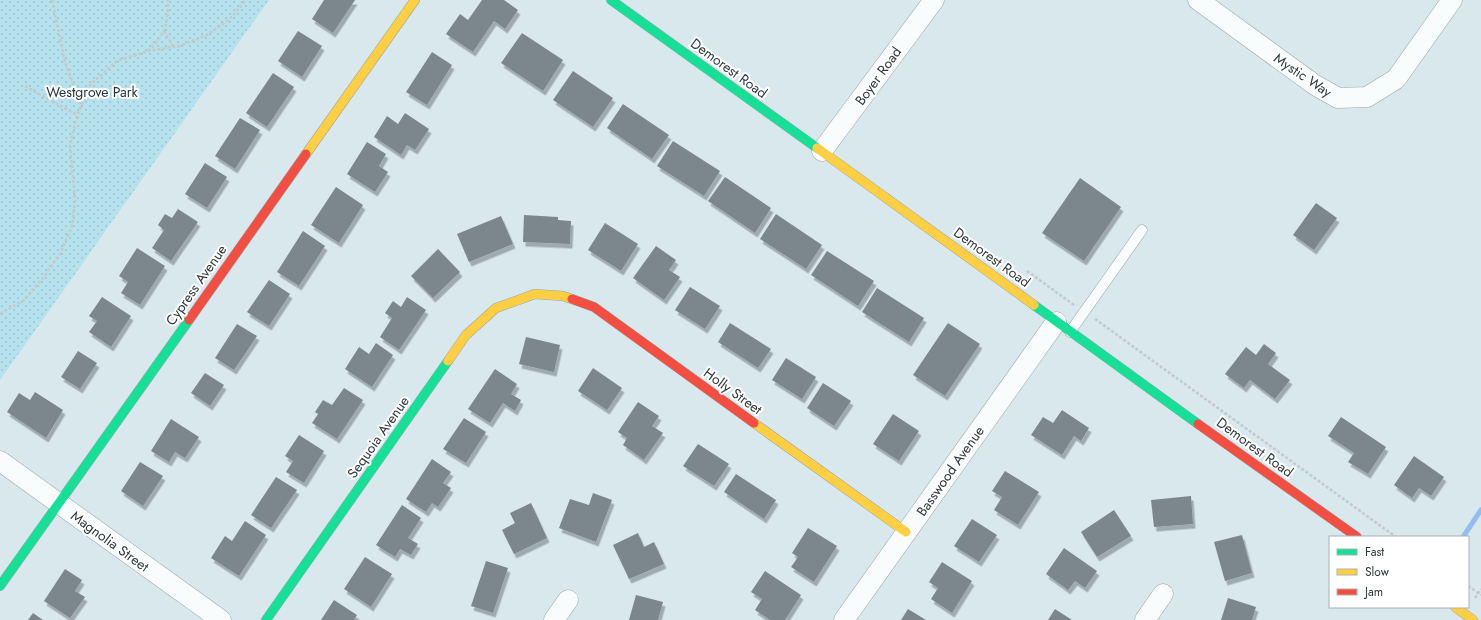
<svg xmlns="http://www.w3.org/2000/svg" width="1481" height="620" font-family="Jost,sans-serif">
  <defs>
    <pattern id="park-dots" width="8" height="8" patternUnits="userSpaceOnUse"><rect width="8" height="8" fill="#b6e2ee"/><path d="M2 2h.1M6 6h.1" fill="none" stroke="#9dc3cd" stroke-width="1.8" stroke-linecap="round"/></pattern>
    <filter id="shadow"><feDropShadow dx="2.5" dy="4.5" stdDeviation="0" flood-color="#0004"/></filter>
  </defs>
  <rect width="100%" height="100%" fill="#d8e8ed"/>
  <path fill="url(#park-dots)" d="M0 0H269L0 380Z"/>
  <g fill="none" stroke-linecap="round" stroke-linejoin="round">
    <path stroke="#93bdec" stroke-width="5" d="M1463 537 1481 510"/>
  </g>
  <g fill="#7c878b" filter="url(#shadow)">
    <path d="M324 0H355L333 33 312 19Z"/>
    <path d="M482 0H504L518 10 505 29 494 21 473 52 446 34 460 14 468 20Z"/>
    <path d="M298 31 322 46 302 77 278 61Z"/>
    <path d="M522 33 563 60 543 91 501 63Z"/>
    <path d="M432 52 452 65 427 105 406 92Z"/>
    <path d="M573 71 613 98 593 127 553 100Z"/>
    <path d="M273 73 294 87 267 127 246 113Z"/>
    <path d="M623 104 669 135 652 159 607 128Z"/>
    <path d="M405 113 429 129 415 150 407 145 401 155 374 137 387 116 398 124Z"/>
    <path d="M240 118 260 130 235 169 215 156Z"/>
    <path d="M673 141 720 171 704 196 657 166Z"/>
    <path d="M367 142 386 154 379 166 388 172 375 192 347 174Z"/>
    <path d="M205 163 227 177 207 208 185 194Z"/>
    <path d="M725 177 771 208 755 233 708 201Z"/>
    <path d="M1080 178 1121 207 1084 261 1042 233Z"/>
    <path d="M336 187 363 205 339 243 311 225Z"/>
    <path d="M1316 203 1337 218 1314 250 1293 235Z"/>
    <path d="M178 209 198 222 171 261 152 248 164 230 158 225 165 214 172 218Z"/>
    <path d="M776 214 822 245 806 269 760 239Z"/>
    <path d="M524 215 558 217V220L571 221 570 244 523 242Z"/>
    <path d="M501 216 513 244 469 262 457 234Z"/>
    <path d="M605 223 638 244 621 271 588 250Z"/>
    <path d="M303 231 325 246 299 286 277 272Z"/>
    <path d="M656 246 676 260 669 270 680 277 664 300 633 278Z"/>
    <path d="M137 248 165 266 140 305 121 293 128 282 119 276Z"/>
    <path d="M438 249 460 272 433 298 411 276Z"/>
    <path d="M827 251 874 281 858 306 811 275Z"/>
    <path d="M269 280 290 294 269 326 247 312Z"/>
    <path d="M690 287 720 306 705 329 675 310Z"/>
    <path d="M877 288 924 318 909 342 862 312Z"/>
    <path d="M102 297 131 316 111 347 89 332 97 321 89 316Z"/>
    <path d="M407 297 426 310 399 350 380 337 392 318 385 313 393 301 401 307Z"/>
    <path d="M730 323 771 349 758 368 718 342Z"/>
    <path d="M948 323 980 344 945 396 913 375Z"/>
    <path d="M237 324 257 336 234 370 215 358Z"/>
    <path d="M526 337 560 345 554 372 519 364Z"/>
    <path d="M376 343 393 355 372 387 345 369 359 347 369 354Z"/>
    <path d="M1264 344 1276 353 1268 364 1290 380 1275 399 1250 380 1244 388 1225 374 1246 347 1256 355Z"/>
    <path d="M78 351 97 363 80 389 61 377Z"/>
    <path d="M786 358 816 377 802 399 772 380Z"/>
    <path d="M593 368 622 388 607 410 578 391Z"/>
    <path d="M495 369 517 384 511 394 521 400 515 411 503 403 490 423 468 409Z"/>
    <path d="M205 373 224 385 210 406 191 393Z"/>
    <path d="M823 383 851 401 834 426 807 408Z"/>
    <path d="M344 388 363 400 337 439 312 423 318 414 315 412 323 400 332 405Z"/>
    <path d="M35 392 63 410 46 438 7 412 19 393 30 400Z"/>
    <path d="M638 402 659 416 652 426 663 433 644 460 623 445 627 438 618 432Z"/>
    <path d="M1062 410 1089 428 1081 441 1074 436 1062 455 1031 435 1043 417 1053 423Z"/>
    <path d="M893 414 919 431 899 461 873 444Z"/>
    <path d="M1341 417 1386 447 1368 474 1348 462 1354 453 1328 436Z"/>
    <path d="M464 418 486 432 466 463 443 449Z"/>
    <path d="M171 419 199 437 185 458 175 452 169 462 151 451Z"/>
    <path d="M299 435 324 451 304 483 286 472 293 461 285 456Z"/>
    <path d="M698 444 729 464 714 486 683 466Z"/>
    <path d="M1414 456 1444 477 1431 496 1419 488 1412 498 1394 485Z"/>
    <path d="M432 459 451 472 443 483 451 488 438 507 432 503 426 512 406 499Z"/>
    <path d="M140 462 163 476 143 506 121 491Z"/>
    <path d="M1005 471 1039 492 1018 525 994 510 1002 497 992 491Z"/>
    <path d="M736 474 776 500 764 519 724 492Z"/>
    <path d="M276 477 297 490 271 528 251 515Z"/>
    <path d="M593 493 612 500 596 542 559 528 570 499 589 505Z"/>
    <path d="M1191 496 1193 524 1154 527 1151 500Z"/>
    <path d="M531 503 547 538 514 554 502 530 515 523 510 513Z"/>
    <path d="M402 505 421 518 408 538 418 544 411 555 400 549 395 557 376 545Z"/>
    <path d="M1114 510 1131 536 1097 557 1081 532Z"/>
    <path d="M972 519 997 535 979 562 954 546Z"/>
    <path d="M245 521 266 535 239 576 211 558 225 536 232 541Z"/>
    <path d="M808 528 837 546 814 582 791 567 798 557 792 553Z"/>
    <path d="M638 533 644 547 654 542 664 564 629 579 613 545Z"/>
    <path d="M1242 535 1252 573 1225 581 1214 542Z"/>
    <path d="M1064 548 1097 571 1085 588 1075 581 1068 590 1046 574Z"/>
    <path d="M365 557 392 574 371 607 344 589Z"/>
    <path d="M486 561 508 568 493 613 471 606Z"/>
    <path d="M942 562 972 581 952 613 931 599 938 588 929 582Z"/>
    <path d="M65 569 82 580 75 591 85 597 70 618 44 601Z"/>
    <path d="M765 571 801 595 785 620H770L755 610 762 599 751 592Z"/>
    <path d="M636 595 663 602 658 620H629Z"/>
    <path d="M1228 598 1256 607 1252 620H1221Z"/>
    <path d="M334 600 357 615 354 620H321Z"/>
    <path d="M908 609 926 620H901Z"/>
    <path d="M1055 609 1072 620H1048Z"/>
    <path d="M33 613 43 620H28Z"/>
  </g>
  <g fill="none" stroke-linecap="round" stroke-linejoin="round">
    <g stroke="#9aa6a9" stroke-width="11">
      <path id="lane" d="M1070 332 1142 230"/>
    </g>
    <g stroke="#9aa6a9" stroke-width="21">
      <g id="street">
        <path d="M1198 0 1315 85 1338 98 1367 97 1396 79 1452 0"/>
        <path d="M822 151 934 0"/>
        <path d="M0 461 221 620"/>
        <path d="M554 620 568 600"/>
        <path d="M844 620 1056 322"/>
        <path d="M1145 620 1163 594"/>
      </g>
    </g>
    <g stroke="#9aa6a9" stroke-width="10">
      <g id="fast">
        <path d="M611 0 817 148"/>
        <path d="M1034 305 1198 424"/>
        <path d="M0 586 189 320"/>
        <path d="M266 620 448 361"/>
      </g>
    </g>
    <g stroke="#9aa6a9" stroke-width="10">
      <g id="slow">
        <path d="M817 148 1034 305"/>
        <path d="M306 154 415 0"/>
        <path d="M448 361 466 335 496 308 535 294 563 296 572 299"/>
        <path d="M754 423 906 532"/>
        <path d="M1455 607 1473 620"/>
      </g>
    </g>
    <g stroke="#9aa6a9" stroke-width="10">
      <g id="jam">
        <path d="M572 299 594 307 754 423"/>
        <path d="M189 320 306 154"/>
        <path d="M1198 424 1357 537"/>
      </g>
    </g>
    <g stroke="#c4c9cb" stroke-width="2.5" stroke-dasharray="3 2" stroke-linecap="butt">
      <path d="M52 0 65 62 81 106"/>
      <path d="M164 31 173 46"/>
      <path d="M148 51C166 33 168 25 168 0"/>
      <path d="M25 86 77 115"/>
      <path d="M1027 271 1074 305"/>
      <path d="M0 314 24 300 43 278 60 254 72 226 75 200 70 146 77 115 90 85 117 61 148 51 179 46 205 36 229 20 246 0"/>
      <path d="M1095 319 1396 537"/>
      <path d="M1468 586 1481 595"/>
      <path d="M1475 598 1481 589"/>
    </g>
    <use href="#lane" stroke="#f9fcfc" stroke-width="10"/>
    <use href="#street" stroke="#f9fcfc" stroke-width="20"/>
    <use href="#fast" stroke="#16e098" stroke-width="9"/>
    <use href="#slow" stroke="#ffcf43" stroke-width="9"/>
    <use href="#jam" stroke="#f24e42" stroke-width="9"/>
  </g>
  <g text-anchor="middle" dominant-baseline="central" stroke-width="4" stroke-linejoin="round" paint-order="stroke">
    <g font-size="14" fill="#2d383b" stroke="#fff">
      <text transform="translate(729 68) rotate(36)">Demorest Road</text>
      <text transform="translate(1303 75) rotate(34)">Mystic Way</text>
      <text transform="translate(878 76) rotate(-54)">Boyer Road</text>
      <text transform="translate(992 257) rotate(36)">Demorest Road</text>
      <text transform="translate(196 285) rotate(-55)">Cypress Avenue</text>
      <text transform="translate(733 391) rotate(36)">Holly Street</text>
      <text transform="translate(378 437) rotate(-55)">Sequoia Avenue</text>
      <text transform="translate(1255 447) rotate(36)">Demorest Road</text>
      <text transform="translate(950 471) rotate(-55)">Basswood Avenue</text>
      <text transform="translate(110 541) rotate(36)">Magnolia Street</text>
    </g>
    <g font-size="14" fill="#1d3237" stroke="#fff">
      <text x="92" y="92">Westgrove Park</text>
    </g>
  </g>
  <rect x="1329" y="536" width="140" height="72" fill="#ffffff" stroke="#abafb1"/>
  <rect x="1337" y="549" width="20" height="6" fill="#16e098" stroke="#abafb1"/>
  <text x="1365" y="556" font-size="12" fill="#2d383b">Fast</text>
  <rect x="1337" y="569" width="20" height="6" fill="#ffcf43" stroke="#abafb1"/>
  <text x="1365" y="576" font-size="12" fill="#2d383b">Slow</text>
  <rect x="1337" y="589" width="20" height="6" fill="#f24e42" stroke="#abafb1"/>
  <text x="1365" y="596" font-size="12" fill="#2d383b">Jam</text>
</svg>
